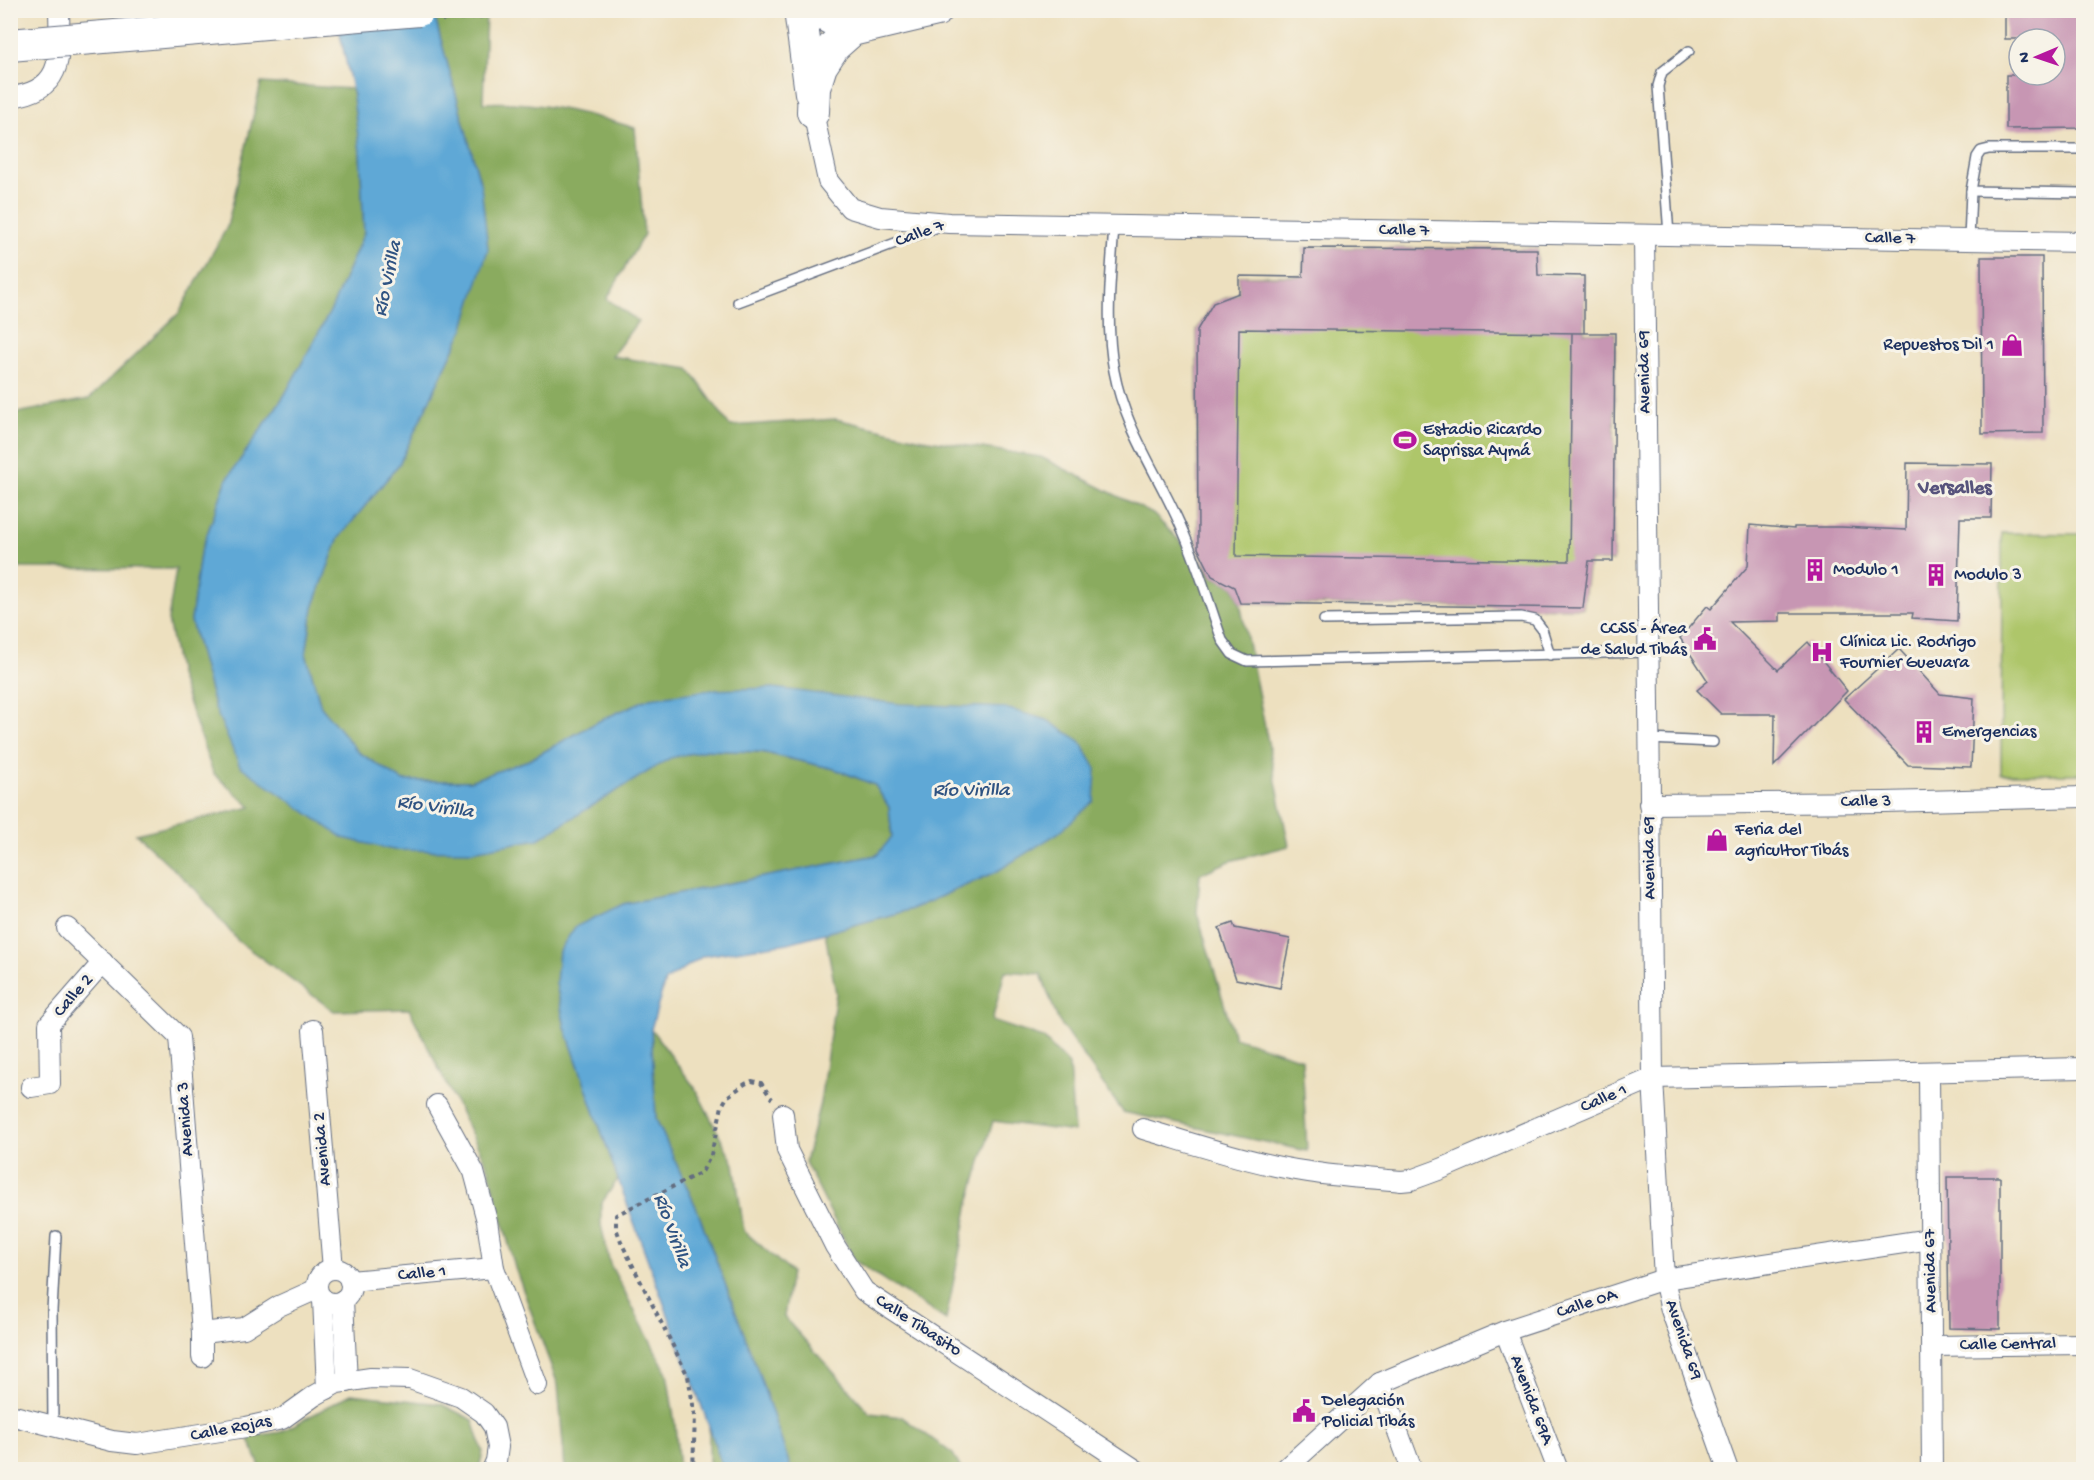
<svg xmlns="http://www.w3.org/2000/svg" width="2094" height="1480" font-family="'Gochi Hand',sans-serif">
  <rect width="100%" height="100%" fill="#f7f3e8"/>
  <filter id="ink" filterUnits="userSpaceOnUse"><feTurbulence type="fractalNoise" baseFrequency=".0167" numOctaves="2"/><feDisplacementMap in="SourceGraphic" scale="12" xChannelSelector="R" yChannelSelector="G"/><feConvolveMatrix kernelMatrix="1 2 1 2 8 2 1 2 1" color-interpolation-filters="sRGB"/></filter>
  <filter id="wash" filterUnits="userSpaceOnUse"><feTurbulence type="fractalNoise" baseFrequency=".008" numOctaves="4" result="noise"/><feDisplacementMap in="SourceGraphic" scale="24" xChannelSelector="R" yChannelSelector="G"/><feGaussianBlur stdDeviation="1.35" result="paint"/><feColorMatrix in="noise" values="0 0 0 0 0 0 0 0 0 0 0 0 0 0 0 0 0 1.4 0 .05"/><feComposite in="paint" operator="in"/></filter>
  <g filter="url(#wash)">
    <rect width="100%" height="100%" fill="#ede0bf"/>
    <g fill="#aec66b" stroke="#647a64" stroke-width="1.5">
      <path d="M1304 248 1537 249 1538 275 1584 276V333H1615L1613 561H1589L1583 608 1240 603 1234 587 1212 576 1198 547 1197 330 1213 303 1239 293V276H1303Z"/>
      <path d="M2002 533 2083 534V774H2001Z"/>
    </g>
    <g fill="#8aab5f" stroke="#526d5e" stroke-width="1.5">
      <path d="M433 11H486L483 103C534 100 586 113 635 128L644 234 607 299 638 321 612 356 689 369 730 426 836 419 922 439 1041 457 1153 514 1202 563 1212 576 1234 587 1240 603 1289 846 1230 861 1200 874 1197 913 1234 1037 1302 1059 1307 1151 1123 1112 1058 1020 1041 974 1005 971 992 1021 1043 1038 1069 1065 1074 1132 993 1121 969 1203 946 1320 855 1261 805 1162 820 1103 836 993 825 933 912 909 996 872 1005 708 650 698 601 720 529 760 470 781H403L358 752 321 707 306 654 313 608 338 539 399 464 463 330 481 186Z"/>
      <path d="M261 83 352 89 360 151 364 233 332 308 284 396 227 479 200 554 191 621 215 708 538 839 670 757 706 750 761 752 835 769 875 785 889 807 892 838 877 855 623 904 556 983 565 1027 618 1179 601 1204V1225L610 1264 667 1373 675 1424 679 1469H565L558 1385 515 1268 489 1169 409 1009 334 1011 238 941 196 890 136 834 251 807 213 773 179 675 168 620 176 569 11 568V414L89 399 179 313 227 227Z"/>
      <path d="M651 1029 695 1088 734 1164 744 1231 791 1272 784 1317 870 1413 902 1417 953 1454 961 1469H791L758 1371 696 1207 656 1119Z"/>
      <path d="M351 1394 441 1404 473 1420 483 1452 479 1469H261L248 1437 281 1432Z"/>
      <path d="M709 1426 723 1469H709Z"/>
    </g>
    <path fill="#5ea8d6" stroke="#3c6c9a" stroke-width="1.5" d="M335 11H433L481 186 488 249 463 330 399 464 338 539 313 608 306 654 321 707 358 752 403 781H470L529 760 601 720 650 698 712 690 773 688 899 704 1005 708 1047 720 1080 741 1096 769 1094 801 1058 833 996 872 912 909 788 943 703 956 665 981 651 1029 656 1119 696 1207 758 1371 791 1469H723L709 1426 618 1179 565 1027 556 983 559 951 575 927 623 904 877 855 892 837 889 807 875 785 835 769 761 752 706 750 670 758 538 839 472 851 394 850 343 838 240 766 215 708 191 621 200 554 227 479 284 396 332 308 364 233 360 151 352 89Z"/>
    <g id="blocks">
      <g fill="#c796b3">
        <path d="M2005 10H2084V128L2006 129V75H2055V39H2005Z"/>
        <path d="M1304 248 1537 249 1538 275 1584 276V333L1239 329 1236 556 1569 561 1572 333H1615L1613 561H1589L1583 608 1240 603 1234 587 1212 576 1198 548 1197 330 1213 303 1239 293V276L1303 277Z"/>
        <path d="M1981 257H2042L2043 433 1982 434Z"/>
        <path d="M1907 463 1992 464 1991 518H1960L1957 621 1912 618 1913 613H1780V621L1730 622 1778 670 1808 642 1847 691 1774 766 1775 714H1721L1697 690 1708 681 1680 638 1707 606 1711 609 1748 566 1750 525 1794 529V527H1841L1906 530Z"/>
        <path d="M1899 649 1940 694 1974 698 1971 767 1908 765 1844 699Z"/>
        <path d="M1233 923 1235 928 1290 939 1280 988 1236 979 1219 928Z"/>
        <path d="M1947 1177H2000V1329L1949 1328Z"/>
      </g>
    </g>
  </g>
  <g filter="url(#ink)">
    <use href="#blocks" fill-opacity="0" stroke="#646d80" stroke-width="1.5"/>
    <g fill="none" stroke-linecap="round" stroke-linejoin="round">
      <g stroke="#646d80" stroke-width="12">
        <g id="service">
          <path d="M2084 149H1989L1981 151 1977 157 1971 191 2084 193"/>
          <path d="M1114 226C1111 274 1105 323 1114 371 1125 430 1159 475 1182 529 1198 565 1209 603 1222 640L1232 654 1247 661 1648 652"/>
          <path d="M1669 235 1658 86 1662 72 1689 51"/>
          <path d="M1969 240 1971 191"/>
          <path d="M738 302 938 227"/>
          <path d="M1324 620 1521 617 1535 620 1542 629 1550 655"/>
          <path d="M1649 739 1713 742"/>
          <path d="M53 1425 52 1311 56 1236"/>
        </g>
      </g>
      <g stroke="#646d80" stroke-width="22">
        <g id="minor">
          <path d="M10 97C65 91 60 55 59 10"/>
          <path d="M813 112 828 181 850 208 880 217 949 223 2084 242"/>
          <path d="M1644 235 1653 1078 1664 1279 1671 1310 1728 1470"/>
          <path d="M1649 804 1884 802 2084 797"/>
          <path d="M67 928 179 1037 202 1333V1357"/>
          <path d="M313 1030 333 1269"/>
          <path d="M1929 1072 1932 1470"/>
          <path d="M31 1087 50 1084 49 1024 103 962"/>
          <path d="M437 1105 474 1172 487 1221 494 1268 537 1385"/>
          <path d="M783 1114 787 1150 835 1246 864 1291 1136 1470"/>
          <path d="M1143 1129C1198 1145 1253 1164 1309 1172 1340 1177 1371 1178 1401 1181L1411 1180 1441 1169 1653 1078 2084 1068"/>
          <circle cx="334" cy="1286" r="17"/>
          <path d="M350 1281 494 1268"/>
          <path d="M323 1299 327 1389"/>
          <path d="M343 1300 347 1382"/>
          <path d="M1505 1331 1558 1470"/>
          <path d="M202 1333 244 1328 279 1306 317 1289"/>
          <path d="M1932 1346 2084 1344"/>
          <path d="M1380 1383 1412 1470"/>
          <path d="M10 1415 112 1441 137 1444 246 1427 282 1419 314 1396 337 1383 371 1378 410 1379 461 1397 484 1413 494 1427 498 1447 496 1461 492 1470"/>
          <path d="M1284 1470 1380 1383 1505 1331 1664 1279 1930 1239"/>
        </g>
      </g>
      <g stroke="#646d80" stroke-width="34">
        <g id="trunk">
          <path d="M800 10 811 93"/>
          <path d="M821 10 826 16 852 30"/>
          <path d="M813 112 814 88 821 66 834 46 852 30 937 10"/>
        </g>
      </g>
      <path stroke="#646d80" stroke-width="4" stroke-dasharray="4.5 4.5" stroke-linecap="butt" d="M693 1470 695 1416 688 1376 622 1244 616 1228V1215L702 1172 711 1155 722 1106 727 1097 745 1084 752 1081 761 1083 772 1099"/>
      <use href="#service" stroke="#fff" stroke-width="9"/>
      <use href="#minor" stroke="#fff" stroke-width="20"/>
      <use href="#trunk" stroke="#fff" stroke-width="32"/>
      <g stroke="#646d80" stroke-width="34" stroke-linecap="butt">
        <path id="trunk-bridge" d="M10 45 419 10"/>
      </g>
      <path stroke="#646d80" stroke-width="4" stroke-dasharray="4.5 4.5" stroke-linecap="butt" d="M442 20 554 10"/>
      <use href="#trunk-bridge" stroke="#fff" stroke-width="32"/>
    </g>
  </g>
  <defs>
    <g id="shop-bare" transform="scale(1.8)"><path d="M-5-2.5h2.3a2.7 3.5 0 0 1 5.4 0H5L5.5 6h-11ZM-1.5-2.5h3a1.5 2.3 0 0 0-3 0Z" fill="#b5179e" stroke="#f7f3e8" stroke-width="2.5" paint-order="stroke"/></g>
    <g id="stadium-bare" transform="scale(1.8)"><path d="M0-5a6.5 5 0 1 0 0 10a6.5 5 0 1 0 0-10ZM-3.5-1.8h7v3.6h-7Z" fill="#b5179e" stroke="#f7f3e8" stroke-width="2.5" paint-order="stroke"/></g>
    <g id="building-bare" transform="scale(1.8)"><path d="M-4-6H4V6H1V3H-1V6H-4ZM-2.5-4.3h1.7v1.8h-1.7ZM.8-4.3h1.7v1.8H.8ZM-2.5-1h1.7V.8h-1.7ZM.8-1h1.7V.8H.8Z" fill="#b5179e" stroke="#f7f3e8" stroke-width="2.5" paint-order="stroke"/></g>
    <g id="civic-bare" transform="scale(1.8)"><path d="M-.6-6.5H3V-4.5H.6V-3L4-1V1h2V6H-6V1h2V-1L-.6-3ZM-1.2 2.5V6h2.4V2.5Z" fill="#b5179e" stroke="#f7f3e8" stroke-width="2.5" paint-order="stroke"/></g>
    <g id="hospital-bare" transform="scale(1.8)"><path d="M-5-5h3v3.5h4V-5h3V5h-3V1.5h-4V5h-3Z" fill="#b5179e" stroke="#f7f3e8" stroke-width="2.5" paint-order="stroke"/></g>
  </defs>
  <g fill-rule="evenodd">
    <use href="#shop-bare" x="2012" y="345"/>
    <use href="#stadium-bare" x="1405" y="440"/>
    <use href="#building-bare" x="1815" y="570"/>
    <use href="#building-bare" x="1936" y="575"/>
    <use href="#civic-bare" x="1705" y="639"/>
    <use href="#hospital-bare" x="1822" y="652"/>
    <use href="#building-bare" x="1924" y="732"/>
    <use href="#shop-bare" x="1717" y="840"/>
    <use href="#civic-bare" x="1304" y="1411"/>
  </g>
  <g text-anchor="middle" dominant-baseline="central" stroke-width="6" stroke-linejoin="round" paint-order="stroke">
    <g font-size="18" fill="#1b2f5e" stroke="#f7f3e8">
      <text transform="translate(1404 231) rotate(1)">Calle 7</text>
      <text transform="translate(920 234) rotate(-20)">Calle 7</text>
      <text transform="translate(1890 239) rotate(1)">Calle 7</text>
      <text transform="translate(1645 372) rotate(-91)">Avenida 69</text>
      <text transform="translate(1866 802) rotate(-1)">Calle 3</text>
      <text transform="translate(1650 858) rotate(-91)">Avenida 69</text>
      <text transform="translate(74 996) rotate(-49)">Calle 2</text>
      <text transform="translate(1604 1099) rotate(-23)">Calle 1</text>
      <text transform="translate(186 1119) rotate(-94)">Avenida 3</text>
      <text transform="translate(323 1149) rotate(-95)">Avenida 2</text>
      <text transform="translate(1931 1271) rotate(-91)">Avenida 67</text>
      <text transform="translate(422 1274) rotate(-5)">Calle 1</text>
      <text transform="translate(1587 1304) rotate(-18)">Calle 0A</text>
      <text transform="translate(918 1326) rotate(33)">Calle Tibasito</text>
      <text transform="translate(1683 1340) rotate(71)">Avenida 69</text>
      <text transform="translate(2008 1345) rotate(-1)">Calle Central</text>
      <text transform="translate(1531 1400) rotate(69)">Avenida 69A</text>
      <text transform="translate(231 1429) rotate(-11)">Calle Rojas</text>
    </g>
    <g font-size="18" fill="#1b2f5e" stroke="#f7f3e8" text-anchor="start">
      <text x="1994" y="345" text-anchor="end">Repuestos Dil 1</text>
      <text x="1423" y="430">Estadio Ricardo<tspan x="1423" dy="21">Saprissa Aymá</tspan></text>
      <text x="1833" y="570">Modulo 1</text>
      <text x="1954" y="575">Modulo 3</text>
      <text x="1687" y="629" text-anchor="end">CCSS - Área<tspan x="1687" dy="21">de Salud Tibás</tspan></text>
      <text x="1840" y="642">Clínica Lic. Rodrigo<tspan x="1840" dy="21">Fournier Guevara</tspan></text>
      <text x="1942" y="732">Emergencias</text>
      <text x="1735" y="830">Feria del<tspan x="1735" dy="21">agricultor Tibás</tspan></text>
      <text x="1322" y="1401">Delegación<tspan x="1322" dy="21">Policial Tibás</tspan></text>
    </g>
    <g font-size="20" font-style="italic" fill="#2f5382" stroke="#f7f3e8">
      <text transform="translate(389 279) rotate(-78)">Río Virilla</text>
      <text x="971" y="791">Río Virilla</text>
      <text transform="translate(435 808) rotate(8)">Río Virilla</text>
      <text transform="translate(671 1231) rotate(70)">Río Virilla</text>
    </g>
    <g font-size="20" font-weight="bold" fill="#57537c" stroke="#f7f3e8">
      <text x="1955" y="489">Versalles</text>
    </g>
  </g>
  <rect width="2094" height="1480" fill="none" stroke="#f7f3e8" stroke-width="36"/>
  <g transform="translate(2037 57) rotate(268)"><circle r="28" fill="#f7f3e8" stroke="#9fa5b1" stroke-width="1.5"/>
  <path d="M0-4.5L10 22L0 15L-10 22Z" fill="#b5179e"/>
  <text y="-9" font-size="16" font-weight="bold" text-anchor="middle" fill="#1b2f5e">N</text>
  </g>
</svg>
